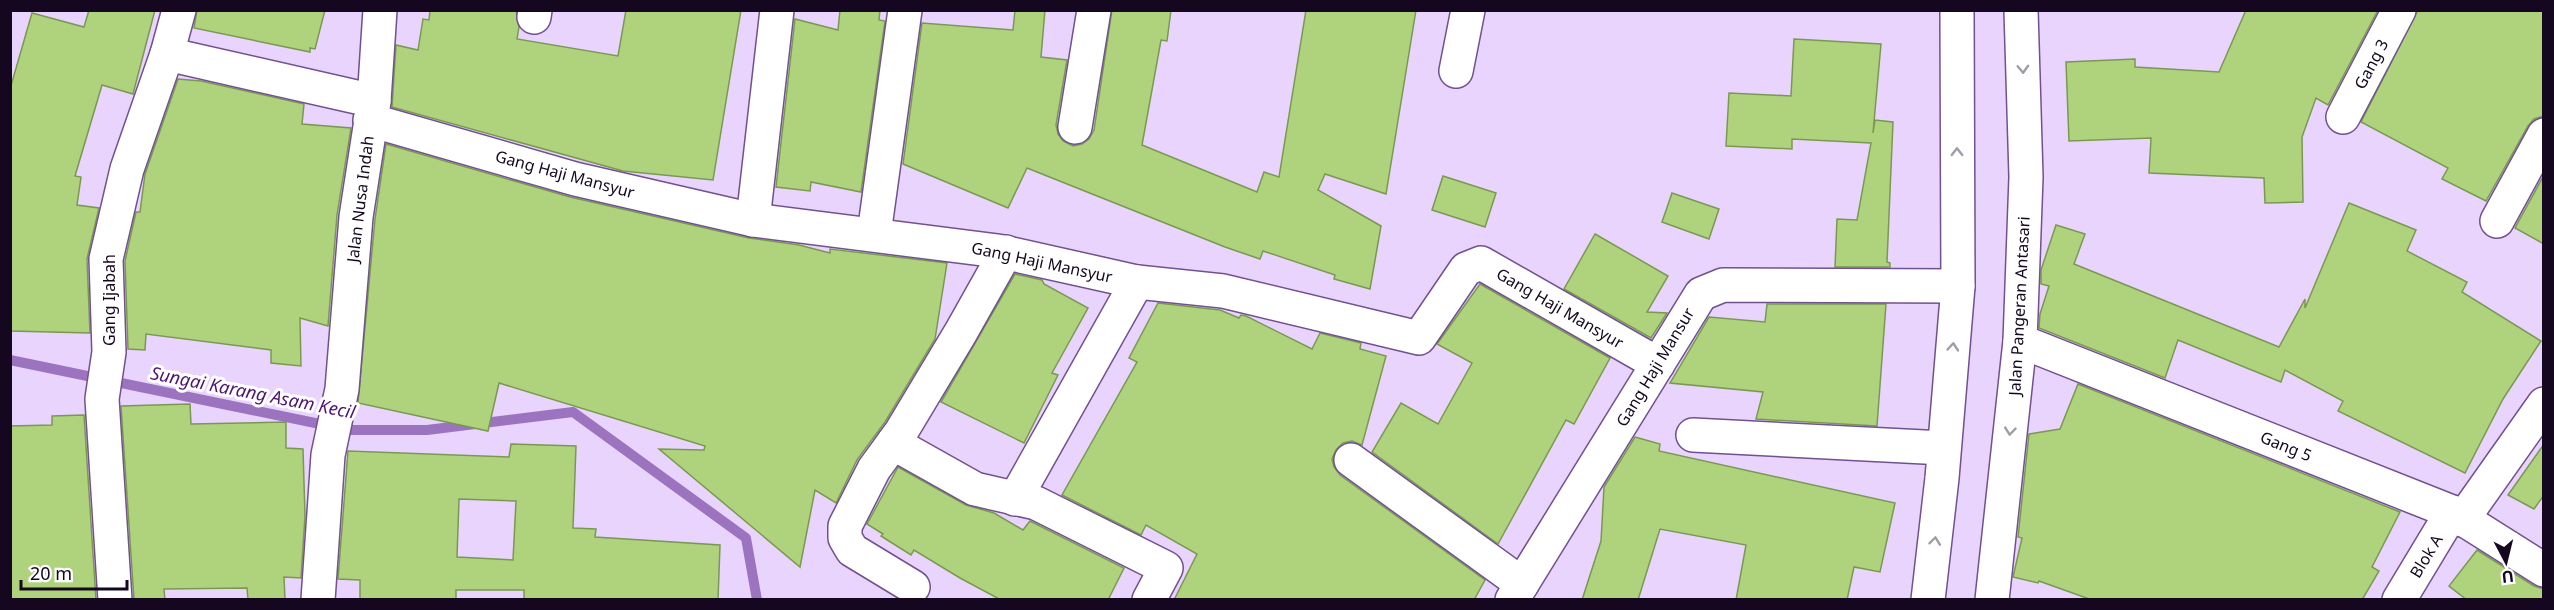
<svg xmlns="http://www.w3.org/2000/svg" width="2554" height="610" font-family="'Noto Sans',sans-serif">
  <rect width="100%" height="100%" fill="#e9d4fe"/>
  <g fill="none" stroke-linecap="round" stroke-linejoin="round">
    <path stroke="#9b73bf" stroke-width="10" d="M10 360 349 430H427L573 412 746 538 757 600"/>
  </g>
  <g fill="#afd37d" stroke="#7b9853" stroke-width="1.5" fill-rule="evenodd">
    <path d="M89 10H155L133 94 102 85 75 176 81 177 77 205 99 208 87 259 90 333 10 331V89L32 13 84 27Z"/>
    <path d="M197 10H325L315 49 310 48V52L194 28Z"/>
    <path d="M430 10H516L519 27 517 39 618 56 626 10H741L713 180 623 171 392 107 396 45 418 50 423 19 429 20Z"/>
    <path d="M840 10H880L879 20 885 21 861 192 811 182 810 191 776 187 795 19 838 30Z"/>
    <path d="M1015 10H1045L1041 57 1067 60 1056 125 1058 134 1063 141 1073 146 1082 144 1089 139 1094 130 1112 10H1171L1167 41 1161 40 1142 145 1257 192 1264 172 1279 177 1306 10H1416L1386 194 1325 174 1318 190 1381 226 1370 289 1334 279 1335 275 1263 251 1260 259 1225 247 1027 168 1008 208 903 164 922 23 1013 30Z"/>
    <path d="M2246 10H2378L2328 105 2316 98 2302 137 2303 202 2265 203 2264 178 2149 173 2151 138 2069 141 2066 62 2135 59V67L2219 72Z"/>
    <path d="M2418 10H2544V116L2534 119 2528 126 2486 201 2442 179 2448 168 2361 122Z"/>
    <path d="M1794 39 1881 44 1873 133 1875 120 1893 122 1887 262 1890 263V267H1835L1837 219 1857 220 1871 143 1792 139V149L1726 146 1729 93 1791 96Z"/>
    <path d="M178 79 201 81 304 104 302 124 351 128 337 215 328 326 300 318 301 366 271 363V350L146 334 145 350 128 349 125 261 136 212H140L145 174Z"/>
    <path d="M386 144 570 197 749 238 799 245 830 253V249L947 263 935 339 885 422 857 460 836 503 815 490 800 567 659 449 704 450 705 446 499 383 488 431 358 403 375 219Z"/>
    <path d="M2544 175V244L2515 228Z"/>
    <path d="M1443 176 1496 193 1485 227 1432 210Z"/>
    <path d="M1672 193 1719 209 1709 239 1662 222Z"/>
    <path d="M2349 203 2416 230 2407 251 2467 282 2462 292 2541 341 2503 399 2465 473 2338 411 2343 401 2285 370 2281 382 2178 340 2165 378 2039 328 2040 314 2049 286 2041 284V270L2056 225 2085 234 2074 264 2279 347 2305 299V308Z"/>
    <path d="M1595 234 1668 276 1647 312 1667 313 1651 338 1564 289Z"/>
    <path d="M1015 274 1042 280 1044 284 1088 308 1052 373 1058 375 1024 443 941 402Z"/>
    <path d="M1480 284 1610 358 1574 424 1566 420 1498 544 1372 452 1401 403 1438 424 1472 363 1437 344Z"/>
    <path d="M1158 303 1220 310 1239 318 1241 315 1246 316 1312 349 1320 333 1361 343 1360 349 1386 356 1362 445 1352 441 1343 443 1336 450 1332 459 1334 467 1340 475 1485 580 1474 600H1174L1197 554 1146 525 1141 535 1062 495 1137 362 1129 358Z"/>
    <path d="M1767 304H1886L1877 426 1756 419 1763 392 1670 383 1709 317 1765 322Z"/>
    <path d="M2078 384 2400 512 2372 567 2379 571 2362 600H2092L2039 581 2038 583 2013 577 2022 538 2018 537 2029 434 2060 429Z"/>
    <path d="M190 404 191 424 286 422V448L303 449 305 516 301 578 284 577 285 600H248L247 588 164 589 165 600H134L121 406Z"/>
    <path d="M84 415 96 600H10V426L52 425V416Z"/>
    <path d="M1635 437 1660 444 1659 451 1895 503 1880 572 1854 567 1847 600H1736L1746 545 1660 529 1638 600H1582L1601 541 1604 487Z"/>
    <path d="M511 444 576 446 573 528 596 529 595 537 720 545 718 600H524V590H456V600H360V580L338 579 348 451 509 457ZM459 499 516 501 513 560 457 557Z"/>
    <path d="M2544 444V495L2534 509 2508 495Z"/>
    <path d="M898 467 966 505 994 513 1023 530 1030 521 1124 568 1108 600H1001L960 578 914 550 911 555 881 536 883 534 867 524Z"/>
    <path d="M2477 550 2534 586 2544 589V600H2467L2449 586Z"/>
  </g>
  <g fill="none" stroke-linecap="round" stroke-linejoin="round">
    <g stroke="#71518e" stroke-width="36">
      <g id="street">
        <path d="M534 17 535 10"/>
        <path d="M167 54 374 101"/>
        <path d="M1456 71 1468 10"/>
        <path d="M2343 117 2399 10"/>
        <path d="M370 120 575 179 753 220 998 251 1137 282 1223 291 1419 338 1466 269 1481 263 1658 364"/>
        <path d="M1075 127 1094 10"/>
        <path d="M753 220 777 10"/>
        <path d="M2497 221 2544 135"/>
        <path d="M874 234 905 10"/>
        <path d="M2020 341 2452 512 2544 570"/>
        <path d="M1693 435 1944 448"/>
        <path d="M893 443 975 489 1036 503 1166 568 1149 600"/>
        <path d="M1351 460 1522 584"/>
        <path d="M1015 499 1137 282"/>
        <path d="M2462 520 2544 404"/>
        <path d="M913 587 852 550 845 538V526L874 469 901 432 961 332 1006 252"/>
        <path d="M115 600 102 399 109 352 106 259 127 169 167 54 179 10"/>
        <path d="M318 600 328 455 342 389 356 217 374 101 380 10"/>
        <path d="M1512 600 1701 294 1723 285 1958 286"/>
        <path d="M2399 600 2452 512"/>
      </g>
    </g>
    <g stroke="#71518e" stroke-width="36">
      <g id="highway">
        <path d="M1928 600 1942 478 1958 286 1957 10"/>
        <path d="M1992 600 2020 341 2026 177 2021 10"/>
      </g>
    </g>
    <use href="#street" stroke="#fff" stroke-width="33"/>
    <use href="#highway" stroke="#fff" stroke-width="33"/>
  </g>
  <defs><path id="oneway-chevron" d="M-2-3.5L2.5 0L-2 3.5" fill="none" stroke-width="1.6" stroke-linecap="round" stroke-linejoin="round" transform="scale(1.5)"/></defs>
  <g stroke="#a19ca5">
    <use href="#oneway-chevron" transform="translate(2023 69) rotate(88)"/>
    <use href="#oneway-chevron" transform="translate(1957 152) rotate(-90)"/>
    <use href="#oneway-chevron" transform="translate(1953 347) rotate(-85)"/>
    <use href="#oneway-chevron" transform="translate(2010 431) rotate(96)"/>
    <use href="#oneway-chevron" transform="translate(1935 541) rotate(-83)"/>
  </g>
  <g text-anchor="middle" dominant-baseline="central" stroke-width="6" stroke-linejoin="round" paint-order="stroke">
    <g font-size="16" fill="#14071f" stroke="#fff">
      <text transform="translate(2371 64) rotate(-62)">Gang 3</text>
      <text transform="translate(565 174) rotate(15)">Gang Haji Mansyur</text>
      <text transform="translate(360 199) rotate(-83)">Jalan Nusa Indah</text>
      <text transform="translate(1042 262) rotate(12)">Gang Haji Mansyur</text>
      <text transform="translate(109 300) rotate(-90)">Gang Ijabah</text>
      <text transform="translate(2019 306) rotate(-87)">Jalan Pangeran Antasari</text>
      <text transform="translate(1560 308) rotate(30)">Gang Haji Mansyur</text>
      <text transform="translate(1655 367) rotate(-59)">Gang Haji Mansur</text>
      <text transform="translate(2286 446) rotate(22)">Gang 5</text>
      <text transform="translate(2426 556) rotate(-59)">Blok A</text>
    </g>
    <g font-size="18" font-style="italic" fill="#4d1472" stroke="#fff">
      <text transform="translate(253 392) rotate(11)">Sungai Karang Asam Kecil</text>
    </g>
  </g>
  <rect width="2554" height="610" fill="none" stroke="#14071f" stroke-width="24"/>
  <g transform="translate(2506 562) rotate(173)" stroke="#ffffff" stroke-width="4.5" paint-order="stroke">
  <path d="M0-4.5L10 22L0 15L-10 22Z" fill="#14071f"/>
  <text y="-9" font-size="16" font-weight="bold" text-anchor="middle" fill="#14071f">U</text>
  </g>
  <path d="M21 580v9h106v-9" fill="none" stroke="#14071f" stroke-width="3"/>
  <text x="30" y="580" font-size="18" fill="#14071f" stroke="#ffffff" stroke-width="4.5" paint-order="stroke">20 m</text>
</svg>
